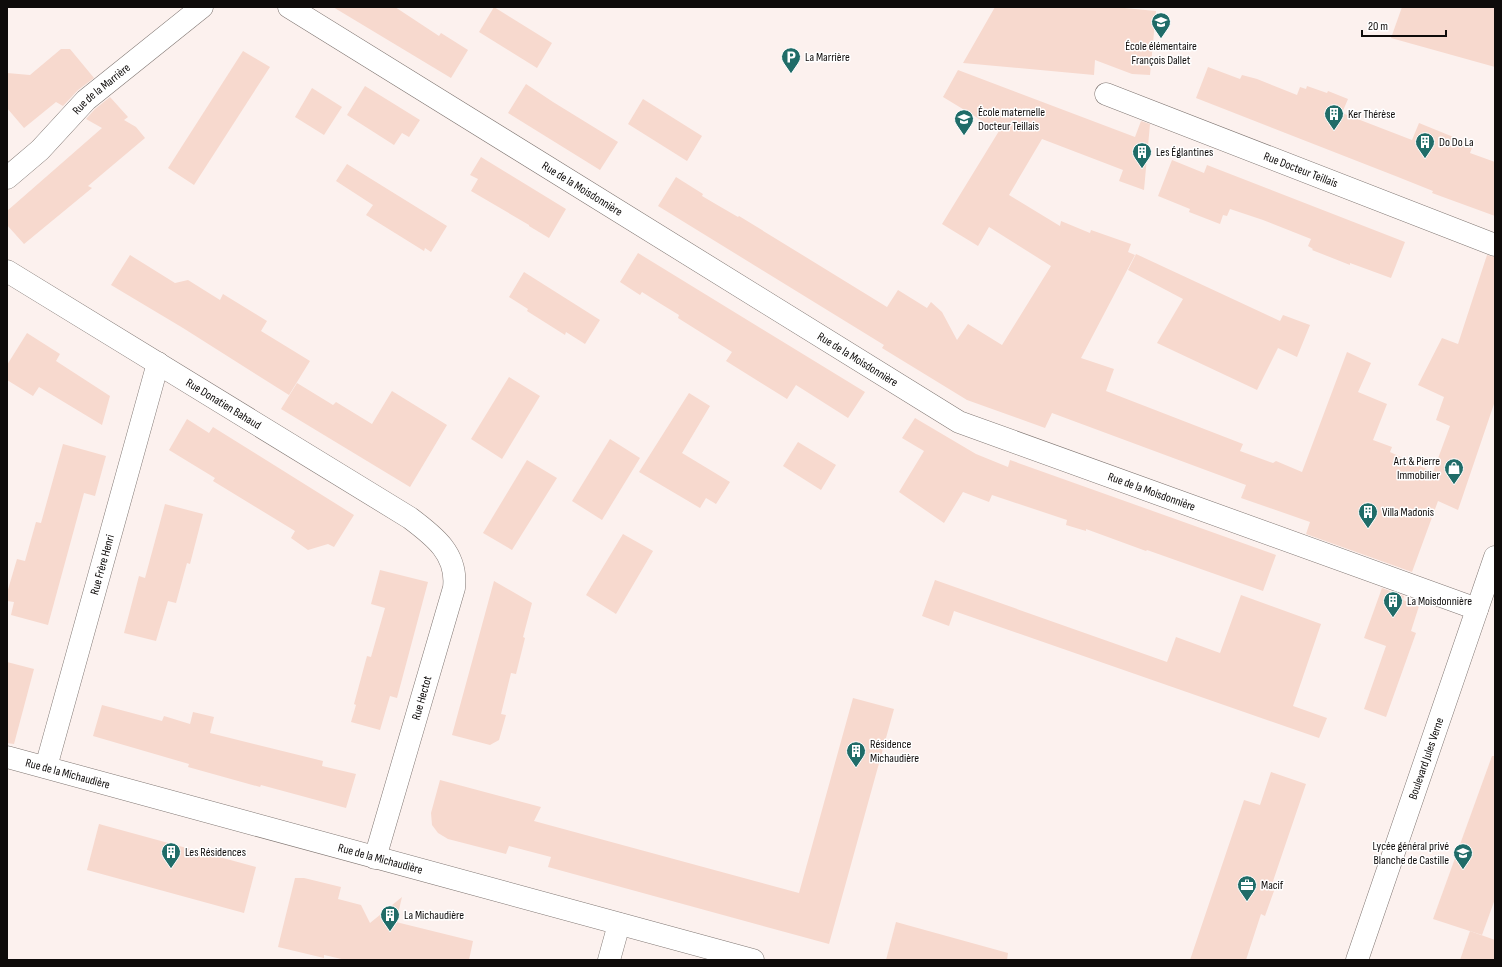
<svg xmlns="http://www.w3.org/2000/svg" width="1502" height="967" font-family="'Sofia Sans Condensed',sans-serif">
  <rect width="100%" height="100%" fill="#fcf1ee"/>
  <g fill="#f7d9ce">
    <path d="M333 7H395L439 36 441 33 468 50 451 78Z"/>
    <path d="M494 7 552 43 537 68 479 32Z"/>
    <path d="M995 7H1114L1156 11 1150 75 1132 74 1095 60 1094 75 963 63Z"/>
    <path d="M1402 7H1495V67L1391 38Z"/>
    <path d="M61 49H70L94 78 78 90 63 106 56 102 24 128 7 108V73L30 75Z"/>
    <path d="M243 51 270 67 194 185 168 168Z"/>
    <path d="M1208 67 1240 79 1242 75 1257 79 1297 95 1300 87 1306 89 1307 86 1327 93 1328 91 1348 99 1342 113 1412 140 1419 123 1473 145 1470 153 1495 162V216L1432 193 1433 191 1398 177 1196 98Z"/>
    <path d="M958 70 1135 137 1141 121 1150 124 1144 190 1119 181 1123 170 1042 139 1009 195 1060 226 1061 221 1090 233 1091 230 1131 244 1128 252 1135 255 1081 358 1114 369 1106 391 1243 444 1240 451 1273 463 1276 461 1302 472 1347 352 1371 363 1358 392 1387 404 1373 440 1392 447 1390 452 1433 472 1450 426 1436 420 1444 397 1418 385 1442 338 1458 344 1487 255 1495 257V401L1458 510 1438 501 1412 572 1306 534 1310 522 1241 498 1246 485 1052 413 1045 428 967 400 882 348 884 345 658 206 676 177 703 194 702 196 719 206 738 217 739 216 887 307 898 290 927 308 931 302 942 312 957 340 968 324 1002 345 1051 266 989 227 978 246 942 224 999 131 943 97Z"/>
    <path d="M526 84 553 102 618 142 600 170 508 113Z"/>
    <path d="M365 86 420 120 409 137 402 133 394 145 347 115Z"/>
    <path d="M312 88 342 107 324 135 295 117Z"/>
    <path d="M110 97 128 117 124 120 136 127 145 138 88 186 92 188 24 244 7 225V211L102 128 86 119 95 109Z"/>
    <path d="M643 99 702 136 687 161 628 124Z"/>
    <path d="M481 157 566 209 549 238 529 226V225L471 191 478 179 470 175Z"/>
    <path d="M1172 160 1204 173 1207 165 1405 242 1391 278 1350 263V265L1312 250 1313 249 1308 246 1311 239 1263 220 1230 209 1227 216 1223 215 1220 224 1189 212 1190 209 1158 196Z"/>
    <path d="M347 164 447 226 431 252 425 248 424 251 366 215 373 205 336 181Z"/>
    <path d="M638 253 865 392 848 418 796 385 787 399 726 361 732 352 678 318 679 315 661 304 642 292 640 295 620 282Z"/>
    <path d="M1136 254 1280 321 1283 315 1310 325 1297 357 1278 348 1257 390 1157 343 1183 299 1128 270Z"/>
    <path d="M130 255 175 283 188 280 220 300 223 294 267 321 261 331 310 361 289 395 183 328 111 285Z"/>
    <path d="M524 272 600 320 585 344 566 332 565 335 527 311 528 309 509 297Z"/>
    <path d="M27 333 60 354 56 361 110 396 102 425 39 387 33 396 7 380V365Z"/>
    <path d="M509 377 540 396 502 459 471 439Z"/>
    <path d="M297 383 333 405 336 402 372 424 392 391 447 425 410 487 281 409Z"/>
    <path d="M689 393 710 406 682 453 730 482 716 504 706 498 700 508 639 472Z"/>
    <path d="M915 418 976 454 1008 467 1010 460 1276 555 1263 591 1147 550 1146 551 1086 529V531L1066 525 1067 520 992 495 989 502 963 492 944 523 899 492 924 451 902 438Z"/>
    <path d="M187 419 209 433 213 427 354 515 334 547 328 544 308 550 291 538 295 531 213 481 215 478 169 450Z"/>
    <path d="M610 439 640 458 602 520 572 501Z"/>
    <path d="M798 442 836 465 821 490 783 466Z"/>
    <path d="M63 444 106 456 95 496 84 493 48 625 11 615 14 602 7 601V593L17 559 25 561 36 522 41 523Z"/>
    <path d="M527 460 557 478 512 550 483 533Z"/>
    <path d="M165 504 203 514 190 564 187 563 176 603 168 601 156 641 124 633 139 576 145 578Z"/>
    <path d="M623 534 653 551 616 614 586 595Z"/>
    <path d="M380 570 428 582 397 698 390 696 380 730 351 722 356 705 354 704 367 656 371 657 385 608 371 604Z"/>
    <path d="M935 580 1167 662 1176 637 1220 653 1241 595 1321 624 1293 706 1327 718 1319 738 954 611 949 626 922 616Z"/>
    <path d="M494 581 532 603 523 637 525 638 516 674 511 673 501 714 506 715 499 740 490 745 452 735Z"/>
    <path d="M1382 588 1404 596 1403 600 1419 606 1411 631 1416 633 1386 717 1364 709 1386 646 1364 638Z"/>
    <path d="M7 662 34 669 14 744 7 743Z"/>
    <path d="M853 698 894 709 829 944 548 867 551 857 509 846 506 854 448 839 438 833 432 825 431 813 440 780 541 807 534 821 799 893Z"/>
    <path d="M102 705 162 721 164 716 190 724 193 712 214 717 210 733 323 761 322 766 356 774 346 808 261 785 260 787 188 767 189 764 93 736Z"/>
    <path d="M1492 756H1495V899L1482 935 1433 919Z"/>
    <path d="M1271 772 1306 784 1270 890 1274 891 1265 916 1261 914 1246 960H1190L1244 800 1260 805Z"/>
    <path d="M99 824 256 867 244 913 87 870Z"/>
    <path d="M295 878H304L341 887 338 899 361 905 370 923 402 897 396 922 473 941 469 960H346L324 955V958L278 947Z"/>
    <path d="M896 922 1008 953 1007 960H886Z"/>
    <path d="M1470 931 1495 940V960H1460Z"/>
  </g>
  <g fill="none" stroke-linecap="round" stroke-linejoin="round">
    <g stroke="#807773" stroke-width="23">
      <g id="minor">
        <path id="s1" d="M289 7 959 422 1477 609"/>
        <path id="s2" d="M1106 94 1495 245"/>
        <path id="s3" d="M7 178 40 150 86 100 202 7"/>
        <path id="s4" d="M7 271 410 518C434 536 458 554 454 588L375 858"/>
        <path id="s5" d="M7 757 753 960"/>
        <path id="s6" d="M46 767 158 363"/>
        <path d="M609 960 619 924"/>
      </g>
    </g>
    <g stroke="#807773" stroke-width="23">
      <g id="major">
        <path id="s7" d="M1357 960 1495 557"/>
      </g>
    </g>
    <use href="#minor" stroke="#fff" stroke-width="22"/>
    <use href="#major" stroke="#fff" stroke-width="22"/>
  </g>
  <defs>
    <g id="school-pin" transform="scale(1)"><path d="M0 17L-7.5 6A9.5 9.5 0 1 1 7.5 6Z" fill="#206c68" stroke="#fff"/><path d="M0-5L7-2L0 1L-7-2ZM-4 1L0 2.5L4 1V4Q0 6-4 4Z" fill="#fff"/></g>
    <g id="parking-pin" transform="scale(1)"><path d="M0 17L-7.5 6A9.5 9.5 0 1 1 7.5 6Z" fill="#206c68" stroke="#fff"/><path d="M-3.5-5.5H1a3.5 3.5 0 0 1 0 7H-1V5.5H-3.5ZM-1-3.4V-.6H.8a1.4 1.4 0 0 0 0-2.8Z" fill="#fff"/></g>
    <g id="building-pin" transform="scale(1)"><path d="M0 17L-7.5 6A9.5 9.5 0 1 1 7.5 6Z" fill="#206c68" stroke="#fff"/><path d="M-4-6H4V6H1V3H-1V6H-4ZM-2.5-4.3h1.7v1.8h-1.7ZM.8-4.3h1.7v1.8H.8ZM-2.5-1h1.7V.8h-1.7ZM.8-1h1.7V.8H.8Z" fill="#fff"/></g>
    <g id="shop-pin" transform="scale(1)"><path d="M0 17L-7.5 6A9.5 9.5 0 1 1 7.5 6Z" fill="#206c68" stroke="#fff"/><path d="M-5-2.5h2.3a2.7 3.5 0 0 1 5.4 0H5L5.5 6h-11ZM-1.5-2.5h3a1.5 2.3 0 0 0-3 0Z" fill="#fff"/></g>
    <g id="office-pin" transform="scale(1)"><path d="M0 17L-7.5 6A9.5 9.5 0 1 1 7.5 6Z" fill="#206c68" stroke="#fff"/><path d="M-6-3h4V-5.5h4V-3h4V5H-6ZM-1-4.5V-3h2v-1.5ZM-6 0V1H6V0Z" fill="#fff"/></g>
  </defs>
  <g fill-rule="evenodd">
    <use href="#school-pin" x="1161" y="22"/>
    <use href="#parking-pin" x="791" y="57"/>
    <use href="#building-pin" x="1334" y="114"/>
    <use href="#school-pin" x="964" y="119"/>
    <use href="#building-pin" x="1425" y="142"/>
    <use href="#building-pin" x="1142" y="152"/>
    <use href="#shop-pin" x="1454" y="468"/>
    <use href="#building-pin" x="1368" y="512"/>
    <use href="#building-pin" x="1393" y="601"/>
    <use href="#building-pin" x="856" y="751"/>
    <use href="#building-pin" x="171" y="852"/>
    <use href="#school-pin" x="1463" y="853"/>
    <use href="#office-pin" x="1247" y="885"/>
    <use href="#building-pin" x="390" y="915"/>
  </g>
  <g text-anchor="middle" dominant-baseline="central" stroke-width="3" stroke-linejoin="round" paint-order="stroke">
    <g font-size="12" fill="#0e0b0a" stroke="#fff" text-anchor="start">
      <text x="1161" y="46" text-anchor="middle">École élémentaire<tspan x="1161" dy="14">François Dallet</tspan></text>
      <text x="805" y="57">La Marrière</text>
      <text x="978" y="112">École maternelle<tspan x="978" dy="14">Docteur Teillais</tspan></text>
      <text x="1348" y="114">Ker Thérèse</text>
      <text x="1439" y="142">Do Do La</text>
      <text x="1156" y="152">Les Églantines</text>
      <text x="1440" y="461" text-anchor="end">Art &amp; Pierre<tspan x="1440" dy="14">Immobilier</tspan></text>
      <text x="1382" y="512">Villa Madonis</text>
      <text x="1407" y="601">La Moisdonnière</text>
      <text x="870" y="744">Résidence<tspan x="870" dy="14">Michaudière</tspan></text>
      <text x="1449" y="846" text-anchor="end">Lycée général privé<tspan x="1449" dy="14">Blanche de Castille</tspan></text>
      <text x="185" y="852">Les Résidences</text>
      <text x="1261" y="885">Macif</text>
      <text x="404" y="915">La Michaudière</text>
    </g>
    <g font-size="12" fill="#0e0b0a" stroke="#fff">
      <text stroke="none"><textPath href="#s3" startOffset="130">Rue de la Marrière</textPath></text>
      <text stroke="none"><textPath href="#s2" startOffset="209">Rue Docteur Teillais</textPath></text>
      <text stroke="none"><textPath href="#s1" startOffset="345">Rue de la Moisdonnière</textPath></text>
      <text stroke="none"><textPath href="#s1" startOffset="669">Rue de la Moisdonnière</textPath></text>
      <text stroke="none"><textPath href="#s4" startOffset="254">Rue Donatien Bahaud</textPath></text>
      <text stroke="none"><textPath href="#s1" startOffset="993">Rue de la Moisdonnière</textPath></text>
      <text stroke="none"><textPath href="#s6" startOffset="210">Rue Frère Henri</textPath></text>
      <text transform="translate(422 698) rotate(-74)">Rue Hectot</text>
      <text stroke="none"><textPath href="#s7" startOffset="213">Boulevard Jules Verne</textPath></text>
      <text stroke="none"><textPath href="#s5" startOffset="63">Rue de la Michaudière</textPath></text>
      <text stroke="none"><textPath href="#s5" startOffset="387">Rue de la Michaudière</textPath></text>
    </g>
  </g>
  <rect width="1502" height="967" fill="none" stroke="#0e0b0a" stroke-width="16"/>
  <path d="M1362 30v6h84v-6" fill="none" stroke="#0e0b0a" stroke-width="2"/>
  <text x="1368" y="30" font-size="12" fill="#0e0b0a" stroke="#ffffff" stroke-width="3" paint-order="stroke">20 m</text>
</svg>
